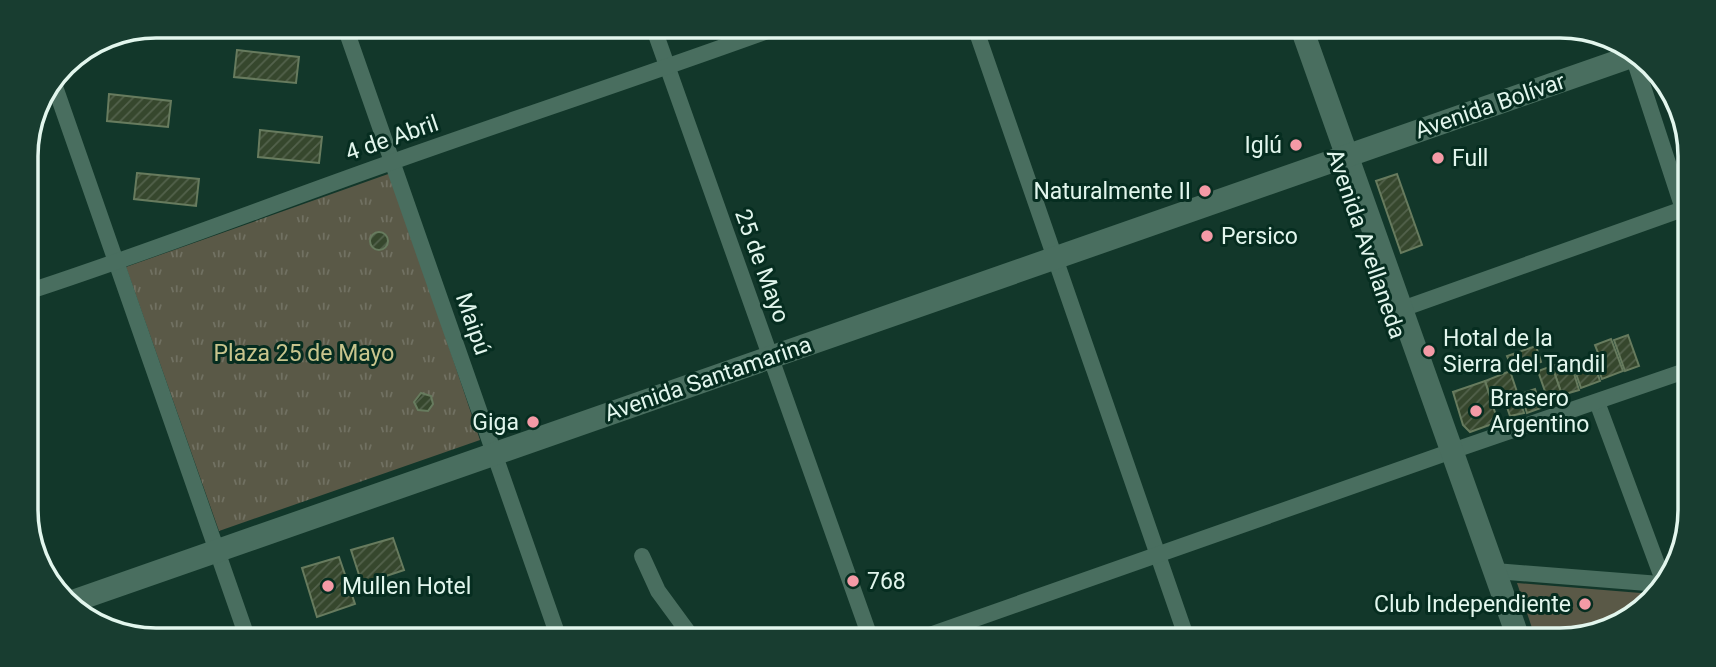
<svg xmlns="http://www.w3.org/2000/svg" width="1716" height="667" font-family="Roboto,sans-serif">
  <defs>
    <pattern id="park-tufts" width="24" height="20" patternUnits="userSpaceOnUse" patternTransform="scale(1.75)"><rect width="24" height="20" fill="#5a5947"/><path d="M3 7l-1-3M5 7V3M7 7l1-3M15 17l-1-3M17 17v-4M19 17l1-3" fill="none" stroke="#717162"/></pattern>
    <pattern id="building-hatch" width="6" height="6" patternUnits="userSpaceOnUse" patternTransform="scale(1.75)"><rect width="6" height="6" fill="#36472d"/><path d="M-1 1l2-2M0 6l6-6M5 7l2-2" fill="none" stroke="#53624c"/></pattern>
  </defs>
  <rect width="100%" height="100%" fill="#12372a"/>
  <path fill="url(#park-tufts)" d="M391 173 480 440 219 531 126 267Z"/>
  <path fill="#5a5947" d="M1517 583 1653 594 1638 614 1568 640H1536Z"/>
  <g fill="url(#building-hatch)" stroke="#677b5e" stroke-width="2">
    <path d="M237 50 299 57 296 83 234 77Z"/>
    <path d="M109 94 171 101 168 127 107 121Z"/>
    <path d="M260 130 322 137 319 163 258 157Z"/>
    <path d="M137 173 199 179 196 206 134 199Z"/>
    <path d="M1397 174 1422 245 1401 253 1376 181Z"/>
    <circle cx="379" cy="241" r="9"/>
    <path d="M1628 335 1639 366 1625 371 1614 340Z"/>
    <path d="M1611 339 1623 371 1602 379 1597 365 1602 363 1595 345Z"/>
    <path d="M1536 346 1541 362 1514 372 1507 356Z"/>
    <path d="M1570 360 1579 390 1562 395 1552 366Z"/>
    <path d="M1593 360 1600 381 1581 388 1574 368Z"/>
    <path d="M1552 366 1562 395 1548 400 1538 371Z"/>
    <path d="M1510 371 1524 413 1510 416 1503 395 1491 400 1485 381Z"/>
    <path d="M1485 381 1498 422 1470 432 1463 425 1453 392Z"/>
    <path d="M1535 389 1541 408 1527 413 1521 394Z"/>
    <path d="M421 393 431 396 433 404 428 411 418 410 414 402Z"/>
    <path d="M393 538 404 570 362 584 351 550Z"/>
    <path d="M339 557 355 604 317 617 302 568Z"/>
  </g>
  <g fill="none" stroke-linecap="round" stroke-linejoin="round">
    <g stroke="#496e5f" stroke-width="16">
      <path d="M345 27 558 636"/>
      <path d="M654 29 870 637"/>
      <path d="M976 30 1187 639"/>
      <path d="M1633 56 1687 221"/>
      <path d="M53 81 246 634"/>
      <path d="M27 292C150 252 270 205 392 162 519 117 646 75 773 29"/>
      <path d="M1402 309 1683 209"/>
      <path d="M1597 402 1663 580"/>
      <path d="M642 556 658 591 691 636"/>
      <path d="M1495 571 1660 584"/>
      <path d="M924 637 1452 451 1685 371"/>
    </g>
    <g stroke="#496e5f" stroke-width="23">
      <path d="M1303 32 1519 640"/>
      <path d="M68 603 1633 56"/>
    </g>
  </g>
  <g fill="#f49aa6" stroke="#062d20" stroke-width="2.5">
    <circle cx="1296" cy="145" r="7"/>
    <circle cx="1438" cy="158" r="7"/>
    <circle cx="1205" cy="191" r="7"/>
    <circle cx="1207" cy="236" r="7"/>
    <circle cx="1429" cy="351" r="7"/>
    <circle cx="1476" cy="411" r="7"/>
    <circle cx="533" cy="422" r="7"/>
    <circle cx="853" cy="581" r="7"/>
    <circle cx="328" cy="586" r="7"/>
    <circle cx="1585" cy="604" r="7"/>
  </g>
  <g text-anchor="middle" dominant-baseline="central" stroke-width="6" stroke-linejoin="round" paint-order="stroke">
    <g font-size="23" fill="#e2f6ed" stroke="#062d20">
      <text transform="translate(1490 106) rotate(-19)">Avenida Bolívar</text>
      <text transform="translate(392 138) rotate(-19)">4 de Abril</text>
      <text transform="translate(1366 244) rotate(71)">Avenida Avellaneda</text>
      <text transform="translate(762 266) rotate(70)">25 de Mayo</text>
      <text transform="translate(473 324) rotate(71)">Maipú</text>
      <text transform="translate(708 379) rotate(-19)">Avenida Santamarina</text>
    </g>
    <g font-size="23" fill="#e2f6ed" stroke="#062d20" text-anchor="start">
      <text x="1282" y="145" text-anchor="end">Iglú</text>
      <text x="1452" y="158">Full</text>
      <text x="1191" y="191" text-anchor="end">Naturalmente II</text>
      <text x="1221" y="236">Persico</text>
      <text x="1443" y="338">Hotal de la<tspan x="1443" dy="26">Sierra del Tandil</tspan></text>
      <text x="1490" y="398">Brasero<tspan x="1490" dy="26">Argentino</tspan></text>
      <text x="519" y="422" text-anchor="end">Giga</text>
      <text x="867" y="581">768</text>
      <text x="342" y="586">Mullen Hotel</text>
      <text x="1571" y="604" text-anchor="end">Club Independiente</text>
    </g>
    <g font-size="23" fill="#c9c58d" stroke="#062d20">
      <text x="304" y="353">Plaza 25 de Mayo</text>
    </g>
  </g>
  <path d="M0 0H1716V667H0ZM156 38H1560A118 118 0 0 1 1678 156V510A118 118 0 0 1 1560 628H156A118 118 0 0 1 38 510V156A118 118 0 0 1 156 38Z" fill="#183d30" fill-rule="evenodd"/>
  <path fill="none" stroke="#e2f6ed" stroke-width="3.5" d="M156 38H1560A118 118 0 0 1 1678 156V510A118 118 0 0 1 1560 628H156A118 118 0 0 1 38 510V156A118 118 0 0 1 156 38Z"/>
</svg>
